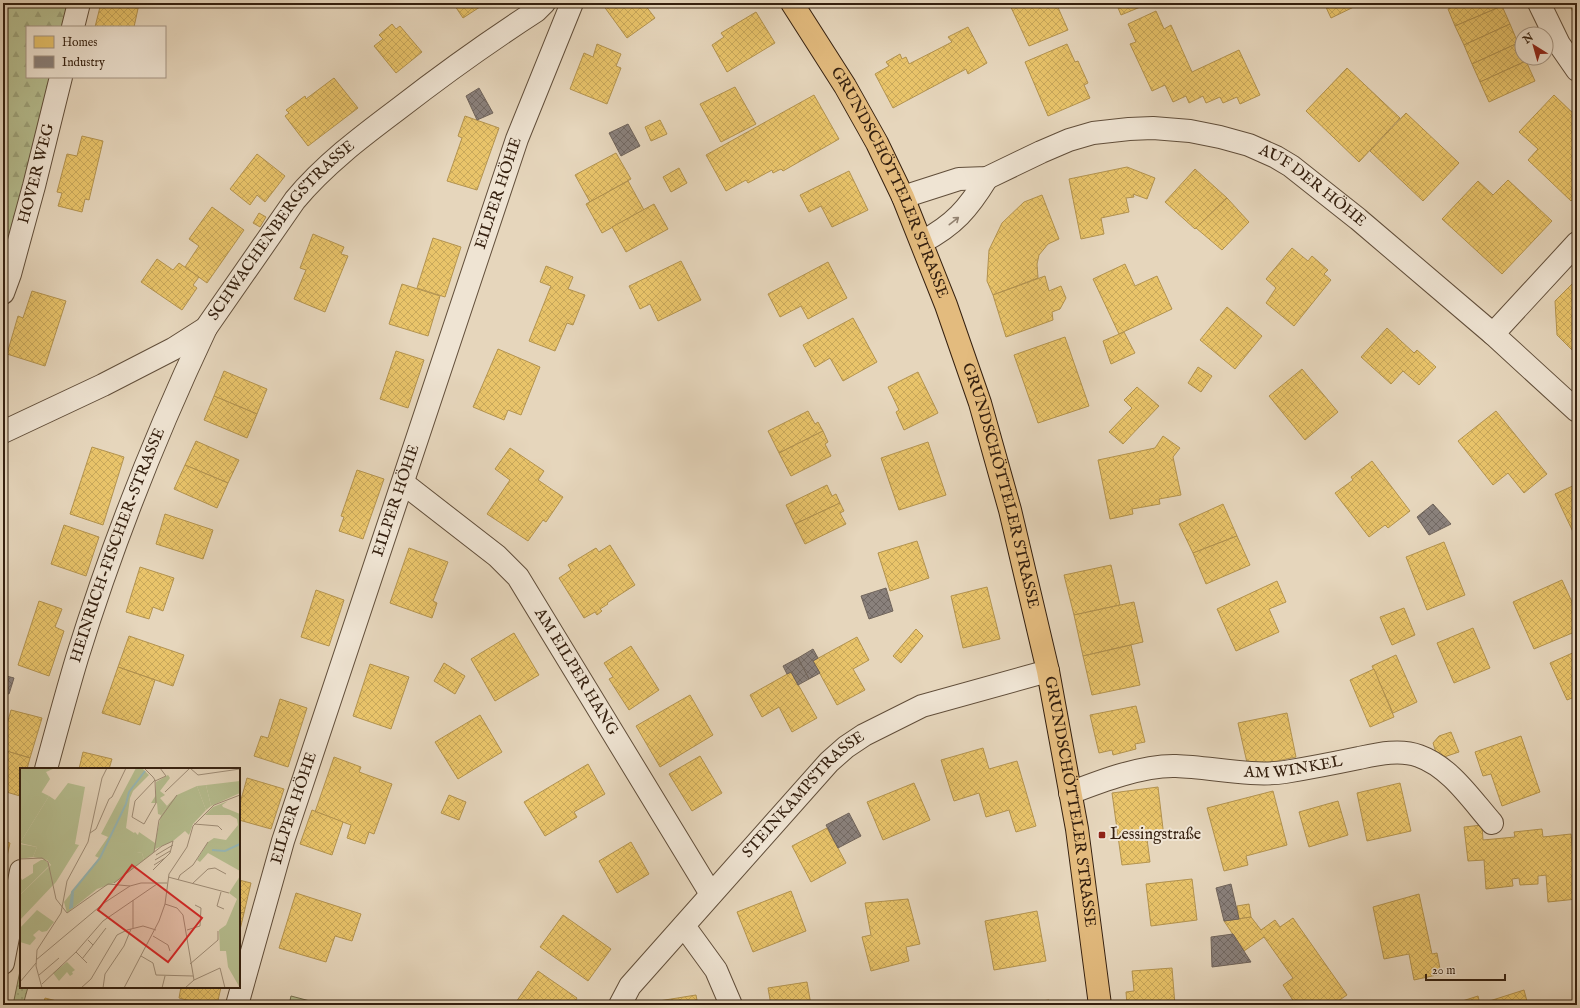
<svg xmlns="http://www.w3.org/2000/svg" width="1580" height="1008" font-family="'IM FELL English',serif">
  <defs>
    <pattern id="grass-dots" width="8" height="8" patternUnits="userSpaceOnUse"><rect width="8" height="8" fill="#b6be90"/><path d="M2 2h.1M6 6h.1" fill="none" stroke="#9da37b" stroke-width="1.8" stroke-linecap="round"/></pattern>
    <pattern id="forest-firs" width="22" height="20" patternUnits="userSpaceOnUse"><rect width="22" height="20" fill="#b6be90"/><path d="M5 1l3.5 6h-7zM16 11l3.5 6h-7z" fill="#9da37b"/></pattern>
    <pattern id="homes-cross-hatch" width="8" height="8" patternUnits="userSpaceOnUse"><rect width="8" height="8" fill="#e9c46a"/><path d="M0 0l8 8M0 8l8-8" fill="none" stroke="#c8a85b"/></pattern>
    <pattern id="industry-cross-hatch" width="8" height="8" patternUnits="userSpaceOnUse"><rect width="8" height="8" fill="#8a817c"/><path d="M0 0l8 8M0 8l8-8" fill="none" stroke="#726964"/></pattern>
  </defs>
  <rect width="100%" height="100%" fill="#e6d6bc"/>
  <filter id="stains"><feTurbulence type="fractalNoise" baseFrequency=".005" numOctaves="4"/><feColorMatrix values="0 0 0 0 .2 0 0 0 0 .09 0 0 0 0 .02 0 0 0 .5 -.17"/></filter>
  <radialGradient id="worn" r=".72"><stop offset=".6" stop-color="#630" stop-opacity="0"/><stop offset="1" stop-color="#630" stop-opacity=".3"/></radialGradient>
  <path fill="url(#grass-dots)" stroke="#766f50" d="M21 966V987H28L23 1005H13Z"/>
  <path fill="url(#forest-firs)" stroke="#766f50" d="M3 3H79L73 27H27V77H61L3 293Z"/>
  <path fill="#b6be90" stroke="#766f50" d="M291 996 325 1005H289Z"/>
  <g fill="url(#homes-cross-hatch)" stroke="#b3934f">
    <path d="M101 3 139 4 134 27H95Z"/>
    <path d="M453 3H486L463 18Z"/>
    <path d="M607 3H648L645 5 655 18 627 38 603 5Z"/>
    <path d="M1009 3H1056L1068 30 1029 46Z"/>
    <path d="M1116 3H1150L1121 15Z"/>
    <path d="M1324 3H1362L1331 18Z"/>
    <path d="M1462 3H1501L1502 6 1455 26 1448 9Z"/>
    <path d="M1569 3H1577V16L1575 17Z"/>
    <path d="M1502 6 1510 24 1464 45 1455 26Z"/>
    <path d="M1156 11 1164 29 1171 25 1192 72 1239 50 1260 95 1240 104 1237 97 1223 103 1220 97 1206 103 1203 96 1189 103 1186 96 1173 102 1165 85 1152 91 1130 44 1136 42 1128 24Z"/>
    <path d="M756 12 775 43 727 72 712 45 724 37 721 33Z"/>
    <path d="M392 24 396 29 400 26 422 52 396 73 374 46 383 39 379 35Z"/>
    <path d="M1510 24 1518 43 1472 64 1464 45Z"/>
    <path d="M968 27 987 63 968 74 966 69 893 108 875 74 889 66 886 62 900 54 902 59 906 57 909 64 952 42 948 37Z"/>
    <path d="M1518 43 1522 52V58H1525L1526 61 1480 82 1472 64Z"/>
    <path d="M597 44 621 54 616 66 621 68 607 104 570 89 584 53 593 57Z"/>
    <path d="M1067 44 1075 62 1078 61 1088 83 1084 85 1090 98 1048 116 1025 62Z"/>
    <path d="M1526 61 1535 81 1489 102 1480 82Z"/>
    <path d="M1347 68 1400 118 1359 162 1306 111Z"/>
    <path d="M334 78 358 108 308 146 285 116 289 113 286 110 305 96 306 99Z"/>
    <path d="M735 87 756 124 721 142 700 104Z"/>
    <path d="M814 95 839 139 783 171 781 169 773 173 772 170 748 183 746 180 726 191 706 155Z"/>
    <path d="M1554 95 1577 117V195L1571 201 1528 160 1538 149 1519 132Z"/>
    <path d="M1406 113 1459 163 1423 201 1370 151Z"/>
    <path d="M465 116 499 128 477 190 447 181 462 138 458 136Z"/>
    <path d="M660 120 667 134 651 141 645 127Z"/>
    <path d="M82 136 103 141 89 200 85 199 82 212 58 206 62 193 57 192 67 154 77 156Z"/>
    <path d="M616 153 631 179 590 202 575 175Z"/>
    <path d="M257 154 285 176 265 202 257 195 250 205 230 189Z"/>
    <path d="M1127 167 1155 178 1147 199 1133 194 1134 197 1126 198 1129 212 1101 218 1104 234 1081 239 1069 179Z"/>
    <path d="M679 168 687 183 671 192 663 177Z"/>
    <path d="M1195 169 1227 198 1195 229 1165 202Z"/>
    <path d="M849 171 868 210 832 227 821 206 809 212 800 195Z"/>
    <path d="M1508 180 1552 221 1502 274 1442 219 1478 181 1493 195Z"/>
    <path d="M628 181 644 210 602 233 586 204Z"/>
    <path d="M1042 195 1059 239 1048 244 1039 255 1037 264 1038 278 993 295 987 281 989 250 1002 223 1024 202Z"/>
    <path d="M1227 198 1249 222 1222 250 1196 228Z"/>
    <path d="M654 204 668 229 626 252 612 227Z"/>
    <path d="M212 207 244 230 207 283 185 267 199 246 189 239Z"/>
    <path d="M259 213 266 217 260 227 253 223Z"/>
    <path d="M313 234 344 247 341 254 348 256 325 312 294 299 306 270 300 268Z"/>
    <path d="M433 238 461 247 445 297 417 288Z"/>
    <path d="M1292 248 1308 261 1312 256 1328 270 1324 274 1331 280 1294 326 1266 303 1276 288 1266 279Z"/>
    <path d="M157 259 173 270 179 263 199 277 193 285 197 288 182 310 141 282Z"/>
    <path d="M681 261 701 300 658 321 650 304 640 309 629 286Z"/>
    <path d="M828 262 847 298 808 319 801 306 780 317 768 294Z"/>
    <path d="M1125 264 1135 286 1157 276 1172 309 1119 334 1093 279Z"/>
    <path d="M546 266 573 277 568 289 585 295 573 325 567 323 555 351 529 341 551 286 540 282Z"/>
    <path d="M1045 276 1049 291 1061 286 1066 298 1060 309 1052 312 1053 320 1006 337 993 295Z"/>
    <path d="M1577 279V355L1557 335 1555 301Z"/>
    <path d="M402 284 440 296 428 336 389 324Z"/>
    <path d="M32 291 66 301 45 366 7 354 18 316 23 318Z"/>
    <path d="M1227 307 1262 336 1235 369 1200 340Z"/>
    <path d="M853 318 877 362 843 381 830 358 815 367 803 345Z"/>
    <path d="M1387 328 1414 353 1417 350 1436 367 1419 385 1403 371 1391 384 1361 357Z"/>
    <path d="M1124 332 1135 353 1111 364 1103 341Z"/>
    <path d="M1065 337 1089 406 1038 423 1014 355Z"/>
    <path d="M498 349 540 367 521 415 508 410 504 420 473 407Z"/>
    <path d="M396 351 424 360 408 408 380 399Z"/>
    <path d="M1198 367 1212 376 1201 392 1188 383Z"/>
    <path d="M1302 369 1338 412 1305 440 1269 396Z"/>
    <path d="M224 371 267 389 257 414 214 396Z"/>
    <path d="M918 372 938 413 904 430 896 412 899 410 888 387Z"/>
    <path d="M1137 387 1159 406 1123 444 1109 432 1132 408 1124 400Z"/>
    <path d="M214 396 257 414 247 438 204 420Z"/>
    <path d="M808 411 815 424 818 422 823 431 779 453 768 431Z"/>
    <path d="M1496 411 1547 474 1524 493 1508 473 1493 485 1458 441Z"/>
    <path d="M823 431 828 442 825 444 831 456 791 476 779 453Z"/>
    <path d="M1163 436 1180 448 1173 457 1181 495 1159 499 1160 504 1132 509 1133 514 1110 519 1098 460 1155 448Z"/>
    <path d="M196 441 239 460 228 483 185 465Z"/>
    <path d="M928 442 946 495 899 510 881 458Z"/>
    <path d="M92 447 124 457 103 525 70 514Z"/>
    <path d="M510 448 544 471 538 480 563 497 546 522 543 520 528 541 487 514 510 480 495 469Z"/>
    <path d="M1372 461 1410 511 1388 528 1385 525 1369 537 1335 493 1353 480 1351 477Z"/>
    <path d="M185 465 228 483 217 508 174 489Z"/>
    <path d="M357 470 384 479 363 539 339 531 344 517 341 516Z"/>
    <path d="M1577 484V533L1574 534 1555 494Z"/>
    <path d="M827 485 832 496 836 494 840 503 795 524 786 505Z"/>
    <path d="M840 503 844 511 840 513 846 524 805 544 795 524Z"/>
    <path d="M1223 504 1237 536 1193 553 1179 524Z"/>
    <path d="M165 514 213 530 203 559 156 544Z"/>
    <path d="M64 525 99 537 86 576 51 564Z"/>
    <path d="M1237 536 1250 565 1206 584 1193 553Z"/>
    <path d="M917 541 929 578 890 591 878 553Z"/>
    <path d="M1444 542 1465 595 1427 610 1406 557Z"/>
    <path d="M610 545 635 585 607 603 608 604 600 609 602 611 597 615 595 612 584 618 559 578 571 570 568 565 596 548 599 552Z"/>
    <path d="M409 548 448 562 433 601 437 603 432 618 390 603Z"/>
    <path d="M1111 565 1120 605 1074 615 1064 575Z"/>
    <path d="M140 567 174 578 163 611 153 607 149 619 126 612Z"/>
    <path d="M1562 580 1577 613V631L1534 649 1513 602Z"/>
    <path d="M1277 581 1286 602 1269 609 1279 632 1236 651 1217 609Z"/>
    <path d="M987 587 1000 639 963 648 951 596Z"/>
    <path d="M316 590 344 600 329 646 301 637Z"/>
    <path d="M39 601 62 609 55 627 64 631 49 676 18 665Z"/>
    <path d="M1134 602 1143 642 1083 656 1074 615Z"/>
    <path d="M1404 608 1415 635 1392 645 1380 617Z"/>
    <path d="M1473 628 1490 668 1454 683 1437 643Z"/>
    <path d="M916 629 923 636 901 663 893 656Z"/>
    <path d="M514 633 539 675 495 701 471 659Z"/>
    <path d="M129 636 184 655 173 686 118 667Z"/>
    <path d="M857 637 869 660 853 669 865 690 837 705 813 661Z"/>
    <path d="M1131 645 1140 685 1092 695 1083 656Z"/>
    <path d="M631 646 659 690 629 710 609 679 613 677 604 663Z"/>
    <path d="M1577 651V696L1567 700 1550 663Z"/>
    <path d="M1396 655 1417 702 1393 713 1372 666Z"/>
    <path d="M444 663 465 676 455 694 434 681Z"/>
    <path d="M370 664 409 677 391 729 353 716Z"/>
    <path d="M118 667 155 680 140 725 102 713Z"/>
    <path d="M1374 669 1394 717 1370 727 1350 680Z"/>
    <path d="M791 672 817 718 792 732 779 707 762 717 750 695Z"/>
    <path d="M690 695 713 735 660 767 636 726Z"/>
    <path d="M280 699 307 708 288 767 254 756 261 736 268 738Z"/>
    <path d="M1136 706 1145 742 1135 744 1136 749 1113 755 1112 750 1099 753 1090 715Z"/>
    <path d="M11 710 42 718 30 758 3 750V739Z"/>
    <path d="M1287 713 1296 757 1248 767 1238 723Z"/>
    <path d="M480 715 502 752 458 779 435 742Z"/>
    <path d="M1451 732 1459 752 1438 759 1433 743 1439 736Z"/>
    <path d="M1521 736 1540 792 1502 806 1491 774 1483 776 1475 752Z"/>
    <path d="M983 748 989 769 1017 761 1036 826 1016 832 1009 810 986 817 979 793 954 801 941 760Z"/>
    <path d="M3 750 30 758 27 769H21V791L20 796 3 791Z"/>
    <path d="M83 752 112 759 109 769H79Z"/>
    <path d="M700 756 722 793 692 811 669 774Z"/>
    <path d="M334 757 361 767 359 772 392 784 374 834 369 832 365 844 347 838 351 825 315 812Z"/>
    <path d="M588 764 605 794 574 812 577 817 545 836 524 802Z"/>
    <path d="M247 778 284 789 271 829 239 820V807Z"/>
    <path d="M914 783 930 820 883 840 867 802Z"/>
    <path d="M1400 783 1411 831 1367 841 1357 793Z"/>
    <path d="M1158 787 1164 837 1147 839 1150 862 1122 865 1112 793Z"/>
    <path d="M1273 791 1287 845 1246 856 1248 865 1224 871 1207 808Z"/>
    <path d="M449 795 466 802 459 820 441 813Z"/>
    <path d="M1338 801 1348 835 1309 847 1299 812Z"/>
    <path d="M312 810 343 822 332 855 300 844Z"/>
    <path d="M1482 825 1483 840 1515 837 1514 832 1542 829 1543 837 1571 834 1577 899 1548 902 1546 875 1538 876V884L1520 885 1519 878 1512 879 1513 886 1486 889 1484 860 1468 861 1464 827Z"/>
    <path d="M827 828 846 863 811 882 792 846Z"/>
    <path d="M3 841 10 843 3 874Z"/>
    <path d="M631 842 649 874 617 893 599 861Z"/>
    <path d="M1192 879 1197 920 1151 926 1146 884Z"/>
    <path d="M239 880 251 883 244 913 239 912Z"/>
    <path d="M791 891 806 931 753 952 737 912Z"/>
    <path d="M296 893 361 914 352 941 335 936 326 962 279 948Z"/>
    <path d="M1419 894 1432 954 1437 953 1441 974 1414 980 1409 954 1384 959 1373 907Z"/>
    <path d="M908 899 920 944 906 947 909 961 871 971 862 937 871 935 865 903Z"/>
    <path d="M1249 904 1251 917 1239 919 1237 906Z"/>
    <path d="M1037 911 1046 961 994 970 985 921Z"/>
    <path d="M239 912 244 913 239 934Z"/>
    <path d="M563 915 611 949 588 981 540 947Z"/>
    <path d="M1251 917 1261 930 1275 920 1280 927 1293 918 1347 995 1332 1005H1310L1308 1002 1305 1005H1296L1283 985 1293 978 1264 937 1244 951 1224 921Z"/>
    <path d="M1172 968 1175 1005H1127L1126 992 1134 991 1132 971Z"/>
    <path d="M538 971 577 998 573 1005H520L516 1002Z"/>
    <path d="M807 982 811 1005H771L768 988Z"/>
    <path d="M181 987H221L217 1005H206L179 998Z"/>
    <path d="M1524 990 1528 1005H1457L1456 1003 1478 996 1480 1004Z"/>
    <path d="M696 995 698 1005H640V1004Z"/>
    <path d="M45 998 72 1005H43Z"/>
    <path d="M1049 1000 1050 1005H1011Z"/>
  </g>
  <g fill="url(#industry-cross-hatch)" stroke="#70645b">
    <path d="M479 88 493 113 477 120 466 96Z"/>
    <path d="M628 124 640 146 621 156 609 133Z"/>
    <path d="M1433 504 1451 524 1429 535 1417 517Z"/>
    <path d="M886 588 893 611 869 619 861 596Z"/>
    <path d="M813 649 818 658 813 661 820 673 809 679 798 658Z"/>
    <path d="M798 658 809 679 798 685 791 672 787 674 783 666Z"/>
    <path d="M3 675 14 678 9 694 3 692Z"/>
    <path d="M849 813 861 836 838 848 826 825Z"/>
    <path d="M1231 884 1239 919 1224 921 1216 888Z"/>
    <path d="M1233 934 1251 962 1212 967 1211 937Z"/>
  </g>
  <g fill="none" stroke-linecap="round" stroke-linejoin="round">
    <g stroke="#614e3a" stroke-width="24">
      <g id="minor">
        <path d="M1539 3 1559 44 1577 70"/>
        <path d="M73 27 79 3"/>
        <path id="s1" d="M903 197 959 179 987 178 1041 152 1069 140 1093 133 1129 129 1153 128 1190 131 1220 137 1249 145 1276 157 1291 166 1358 219 1493 334 1577 411"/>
        <path d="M922 242C954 225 968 209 987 178"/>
        <path id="s2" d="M3 293 10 274 34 186 61 77"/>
        <path d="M1493 334 1577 243"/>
        <path id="s3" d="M3 432 103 385 173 349 206 328 295 200C324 165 361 137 397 110 442 75 488 42 536 11L544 3"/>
        <path id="s4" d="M403 483 497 556 518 577 711 894"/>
        <path id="s5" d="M46 769C56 732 66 695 77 658 112 545 156 434 206 328"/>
        <path id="s6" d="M1070 793C1101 781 1143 765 1176 766 1210 767 1251 777 1285 772 1309 768 1335 763 1359 758 1378 754 1400 749 1419 756 1450 767 1471 799 1492 823"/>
        <path d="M684 926 716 970 731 1005"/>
        <path d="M3 963 21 871"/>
        <path id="s7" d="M237 1005 283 841 517 139 572 3"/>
        <path id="s8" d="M620 1005 630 986 829 762 846 747 864 735 922 706 1048 671"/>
      </g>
    </g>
    <g stroke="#35200f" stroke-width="24">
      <g id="major">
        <path id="s9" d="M792 3 845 86 877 143 903 197 946 305 980 403 1010 510 1048 671 1077 829 1100 1005"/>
      </g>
    </g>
    <use href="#minor" stroke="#efe4d3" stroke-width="22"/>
    <use href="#major" stroke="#e3bb7e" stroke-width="22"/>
  </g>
  <defs><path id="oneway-shaft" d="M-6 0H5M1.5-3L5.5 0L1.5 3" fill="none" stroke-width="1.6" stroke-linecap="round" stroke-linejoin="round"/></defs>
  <use stroke="#928271" href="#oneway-shaft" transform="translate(954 221) rotate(-38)"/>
  <rect fill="#8f2418" stroke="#efe4d3" stroke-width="1.5" x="1098" y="831" width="8" height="8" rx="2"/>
  <g text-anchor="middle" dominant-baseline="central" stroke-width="4" stroke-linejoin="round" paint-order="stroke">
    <g font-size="16" fill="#35200f" stroke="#efe4d3">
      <text stroke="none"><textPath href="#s2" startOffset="124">HOVER WEG</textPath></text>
      <text stroke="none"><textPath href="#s9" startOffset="205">GRUNDSCHÖTTELER STRASSE</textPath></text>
      <text stroke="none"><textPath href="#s1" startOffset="436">AUF DER HÖHE</textPath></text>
      <text stroke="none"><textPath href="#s7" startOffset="853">EILPER HÖHE</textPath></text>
      <text stroke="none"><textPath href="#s3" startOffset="352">SCHWACHENBERGSTRASSE</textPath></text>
      <text stroke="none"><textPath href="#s9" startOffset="529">GRUNDSCHÖTTELER STRASSE</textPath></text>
      <text stroke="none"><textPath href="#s7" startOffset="529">EILPER HÖHE</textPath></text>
      <text stroke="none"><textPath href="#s5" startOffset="235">HEINRICH-FISCHER-STRASSE</textPath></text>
      <text stroke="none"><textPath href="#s4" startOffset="260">AM EILPER HANG</textPath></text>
      <text stroke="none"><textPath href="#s6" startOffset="228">AM WINKEL</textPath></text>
      <text stroke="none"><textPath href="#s8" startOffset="280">STEINKAMPSTRASSE</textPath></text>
      <text stroke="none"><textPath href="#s9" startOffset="853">GRUNDSCHÖTTELER STRASSE</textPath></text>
      <text stroke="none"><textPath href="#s7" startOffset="205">EILPER HÖHE</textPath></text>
    </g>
    <g font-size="16" fill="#35200f" stroke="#efe4d3" text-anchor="start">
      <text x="1110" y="835">Lessingstraße</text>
    </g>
  </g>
  <g transform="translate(20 768)">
    <rect width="220" height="220" fill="#e6d6bc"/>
    <path d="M148 7 150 10 140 23 145 27 140 30 147 38 141 47 138 46 137 35H131L136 27V14ZM186 17 191 38 186 42 177 18ZM21 24 29 28 0 75V29ZM0 76 17 79 13 89 0 91ZM21 92H25L30 97 0 127V108L2 112 13 105V97ZM17 142 34 154 27 163 22 164 19 162 13 167 16 170 10 177 0 174V160Z" fill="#b6be90"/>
    <path d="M0 0H35L26 4 30 11 21 25 4 30 0 29ZM116 0H122L129 7 113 23 110 30 106 60 114 65 115 64 118 67 119 64 135 75 141 47 146 39 157 27 177 18 186 42 173 56 169 67 165 63 153 73 133 82V79L117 84 122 85 124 92 94 115 77 121 47 145 44 134 79 90 75 88 88 69 81 66ZM220 13V25L191 38 186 17ZM48 15 65 19 55 76 59 77 36 114 0 152V127L31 97 27 92 13 89 17 79 0 75 29 28 35 32ZM208 33 202 37 203 39 220 46V103L188 85 180 94 177 92 188 74 194 70 206 72 218 57 217 51 210 47H185L193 39ZM220 108V220L208 199 206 183H200L199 162 206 157 217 131 209 125ZM47 194 55 202 52 204 53 206 50 208 47 204 39 213 33 205Z" fill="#b6be90"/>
    <path d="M123 70 134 79V84L124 92 122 85 117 84 115 79V75Z" fill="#b6be90"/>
    <path fill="none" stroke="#97b8b7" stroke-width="2" d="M109 24 125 3M192 82 205 83 220 76M52 140 53 124M50 141 52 124 80 90 106 36 109 24"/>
    <path fill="none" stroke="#9f8d77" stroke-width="1" d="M124 0 133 9 135 12V13L136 35 124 56 112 49 115 33 135 12M170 0 178 7 220 1M135 13 146 8 140 0M145 24 170 0M174 56 198 58 202 62M70 65 76 61 89 31 92 29 106 0M134 84 139 52 157 27M136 87 153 77M0 91 22 90 28 94 36 131 47 145 88 116 110 118 121 115H147M135 92 150 83M134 97 145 90M148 109 209 125M158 112 160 107 173 97 188 74M94 115 142 78 153 73 150 85 133 102M172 116 188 101 195 100 206 106M201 124 197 138 204 141M145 136 157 140 163 147 174 212M113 160V132M167 162 180 158 181 140 175 137M133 168 148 177 150 183M73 177 86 160M56 184 67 195M121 188 133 195 136 207 173 208M62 191 73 177 68 172M16 192 84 135 110 118M170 196 198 172V163M19 207 39 190M174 212 200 200 205 220M0 214 16 195M22 216 56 184 83 153 137 116M22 220 16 198 17 182 41 145 47 113 68 74 82 10 87 0M61 220 71 211 97 167 107 162 123 158 136 162M83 220 85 206 104 178 111 161M104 220 139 153 145 136 149 106 167 79 173 58 194 37 220 27M142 220 145 208M165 220 174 212"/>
    <path fill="#d62828" fill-opacity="0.15" stroke="#d62828" stroke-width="2" d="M112 97 182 150 148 194 78 142Z"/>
    <rect width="220" height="220" fill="none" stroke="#35200f" stroke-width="2"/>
  </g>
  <rect width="1580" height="1008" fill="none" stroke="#e6d6bc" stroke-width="16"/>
  <rect x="4" y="4" width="1572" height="1000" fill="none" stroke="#35200f" stroke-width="2"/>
  <rect x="8" y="8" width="1564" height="992" fill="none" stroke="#35200f"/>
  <rect x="26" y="26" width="140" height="52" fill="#efe4d3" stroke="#a59685"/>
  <rect x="34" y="36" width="20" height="12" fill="#e9c46a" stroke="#a59685"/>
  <text x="62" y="46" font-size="12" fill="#35200f">Homes</text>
  <rect x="34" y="56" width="20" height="12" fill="#8a817c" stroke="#a59685"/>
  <text x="62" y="66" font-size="12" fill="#35200f">Industry</text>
  <g transform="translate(1534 46) rotate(323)"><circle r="19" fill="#efe4d3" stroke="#a59685"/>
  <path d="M0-3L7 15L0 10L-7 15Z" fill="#8f2418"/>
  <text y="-6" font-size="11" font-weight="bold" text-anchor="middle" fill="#35200f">N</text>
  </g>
  <path d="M1426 974v6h79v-6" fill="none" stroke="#35200f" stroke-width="2"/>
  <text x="1432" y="974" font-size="12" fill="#35200f" stroke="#efe4d3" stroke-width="3" paint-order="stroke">20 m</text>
  <rect width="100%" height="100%" filter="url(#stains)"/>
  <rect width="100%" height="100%" fill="url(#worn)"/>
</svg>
